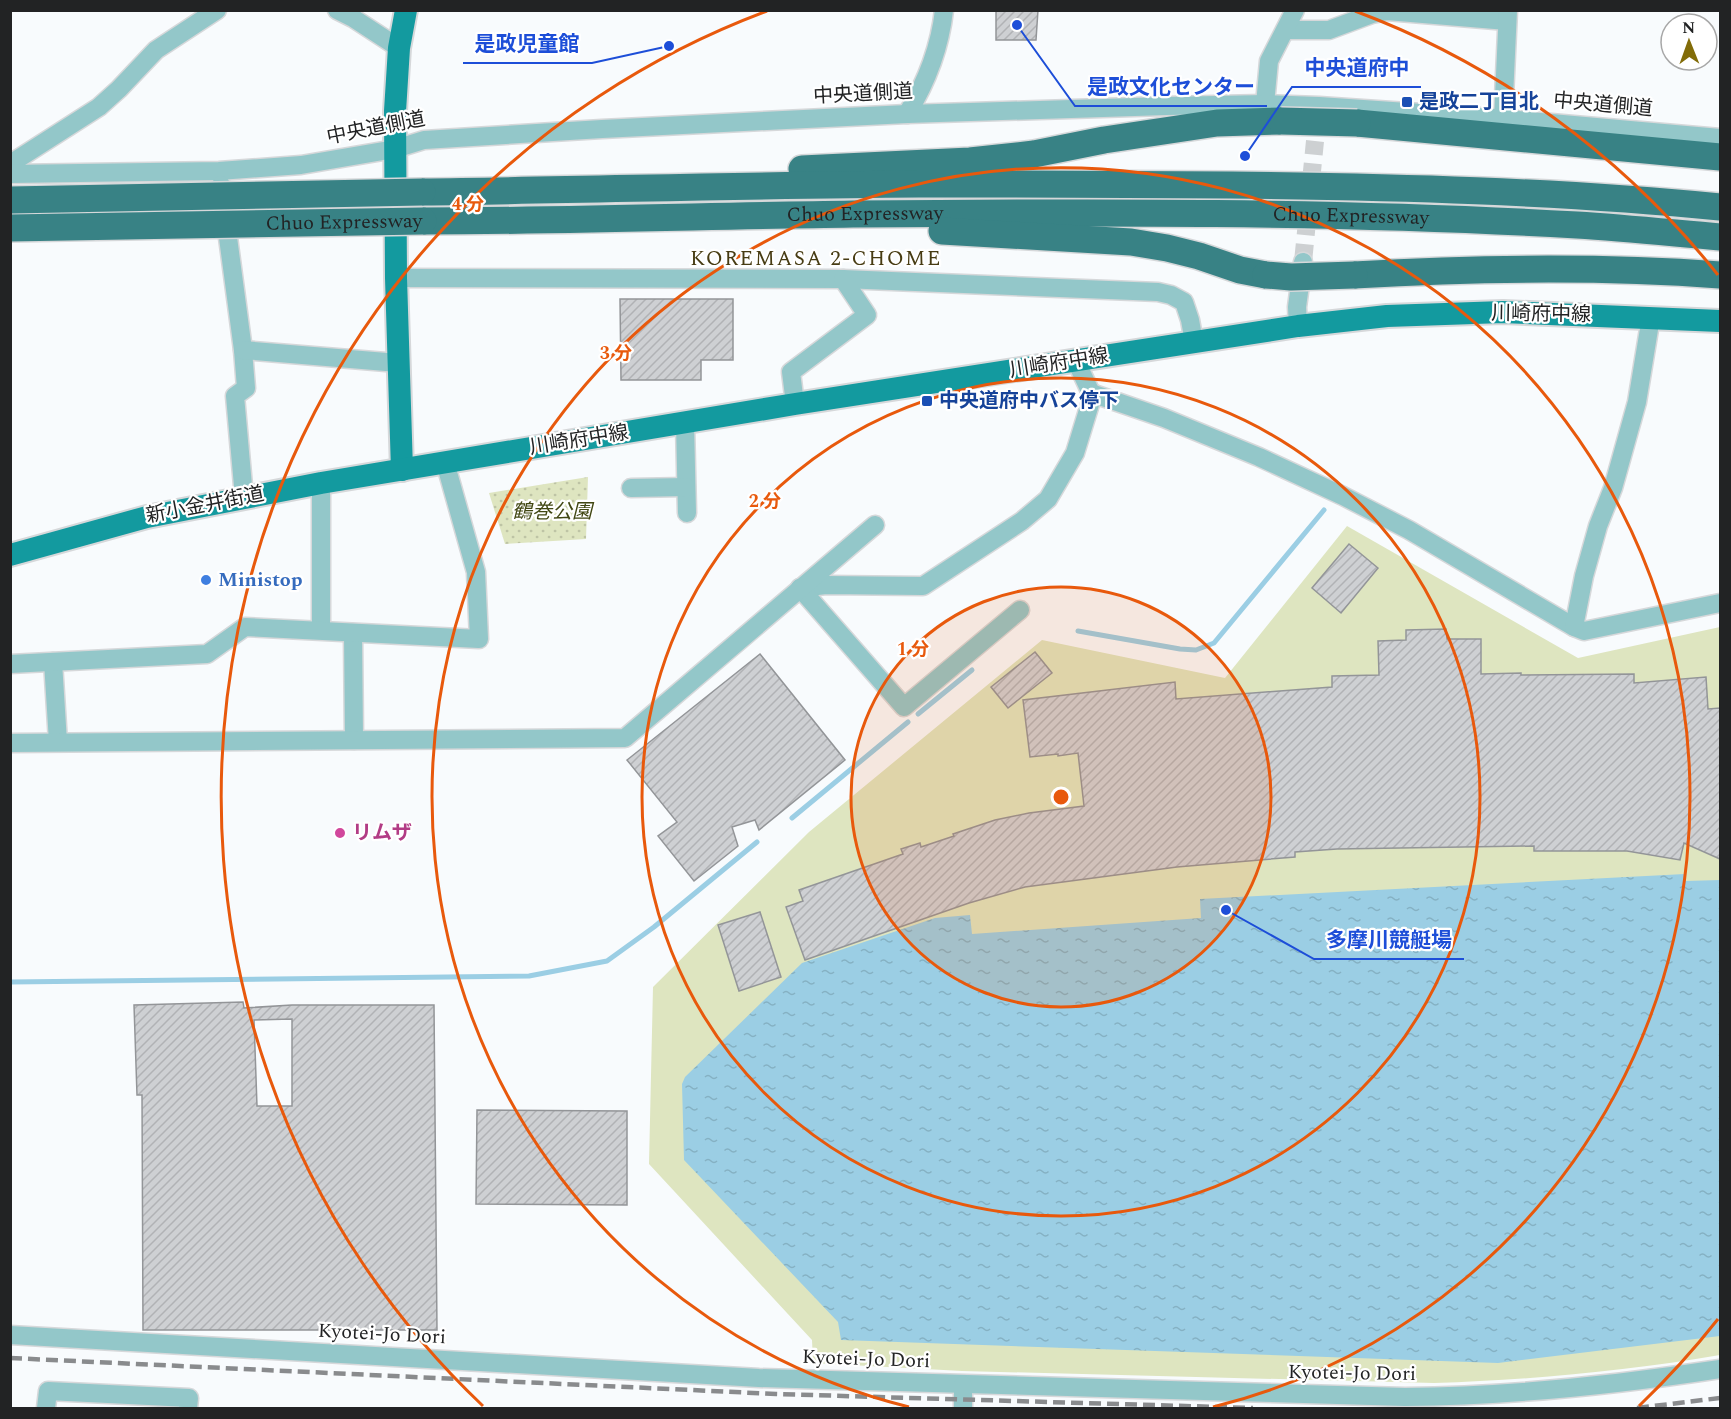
<svg xmlns="http://www.w3.org/2000/svg" width="1731" height="1419" font-family="Spectral,'Noto Sans JP',serif">
  <defs>
    <pattern id="park-dots" width="8" height="8" patternUnits="userSpaceOnUse" patternTransform="scale(1.5)"><rect width="8" height="8" fill="#dee5c0"/><path d="M2 2h.1M6 6h.1" fill="none" stroke="#bec4a5" stroke-width="1.8" stroke-linecap="round"/></pattern>
    <pattern id="water-ripples" width="26" height="14" patternUnits="userSpaceOnUse" patternTransform="scale(1.5)"><rect width="26" height="14" fill="#9bcee4"/><path d="M2 4q2-2 4 0t4 0M15 11q2-2 4 0t4 0" fill="none" stroke="#85b1c3"/></pattern>
    <pattern id="building-hatch" width="6" height="6" patternUnits="userSpaceOnUse" patternTransform="scale(1.5)"><rect width="6" height="6" fill="#ced0d3"/><path d="M-1 1l2-2M0 6l6-6M5 7l2-2" fill="none" stroke="#b1b2b5"/></pattern>
  </defs>
  <rect width="100%" height="100%" fill="#f8fbfd"/>
  <path fill="#dee5c0" d="M1347 526 1578 658 1720 627V1355C1626 1371 1530 1380 1434 1383L962 1371 813 1363 812 1340 649 1164 653 987 809 832 1042 640 1225 678Z"/>
  <path fill="url(#park-dots)" d="M588 477 586 539 505 544 489 493Z"/>
  <path fill="url(#water-ripples)" d="M1685 874 1686 881 1720 880V1336L1498 1363 841 1340 838 1322 684 1160 682 1084 685 1077 802 963 935 918 970 915 972 934 1201 918 1200 899Z"/>
  <g fill="none" stroke-linecap="round" stroke-linejoin="round">
    <g stroke="#9bcee4" stroke-width="5">
      <path d="M1078 631 1180 649 1196 650 1214 643 1324 510"/>
      <path d="M918 714 972 670"/>
      <path d="M792 818 908 722"/>
      <path d="M10 982 529 976 607 961 654 927 757 842"/>
    </g>
  </g>
  <g fill="url(#building-hatch)" stroke="#939598" stroke-width="1.5" fill-rule="evenodd">
    <path d="M996 10H1038L1036 40H996Z"/>
    <path d="M620 299H733V360H701V380H621Z"/>
    <path d="M1349 544 1378 568 1341 613 1312 588Z"/>
    <path d="M1446 629 1447 639H1481V674L1521 673V675L1634 674V683L1706 677 1708 709 1720 708V859L1684 843 1680 860 1627 851H1534V846L1337 849 1295 852V857L1177 867 1025 887 969 903 805 960 786 907 803 901 799 890 903 854 901 849 920 843 921 847 954 836 953 834 995 820 1029 813 1084 806 1078 753 1058 756V754L1030 757 1023 700 1175 682 1176 699 1332 687V676L1379 675 1378 641 1406 640V630Z"/>
    <path d="M1035 652 1052 673 1008 708 991 687Z"/>
    <path d="M760 654 845 760 759 830 755 820 732 827 738 846 694 881 658 836 677 822 627 760Z"/>
    <path d="M760 912 781 977 739 991 718 925Z"/>
    <path d="M243 1002 244 1008 292 1005H434L437 1330H143L142 1095H137L134 1005ZM292 1019V1106H257L254 1020Z"/>
    <path d="M477 1110 627 1111V1205L476 1204Z"/>
  </g>
  <g fill="none" stroke-linecap="round" stroke-linejoin="round">
    <path stroke="#cdd0d2" stroke-width="18" stroke-dasharray="18 9" stroke-linecap="butt" d="M1303 262 1315 141"/>
    <g stroke="#d6d8da" stroke-width="21">
      <g id="minor">
        <path d="M337 10 353 18 399 48"/>
        <path d="M1286 30H1329L1372 14 1387 11 1507 21"/>
        <path d="M1265 104 1269 61 1295 10"/>
        <path d="M907 114C926 83 940 47 944 10"/>
        <path d="M1503 119 1508 10"/>
        <path d="M10 164 99 107 119 89 156 50 217 10"/>
        <path d="M10 174 219 171 301 165 395 149 424 140 602 129 907 114 1166 106 1265 104 1319 106 1495 118 1720 138"/>
        <path d="M221 185 243 350 246 388 235 396 244 497"/>
        <path d="M396 278 843 279 1158 292 1171 295 1184 302 1190 320 1194 342"/>
        <path d="M1298 326 1297 307 1303 262"/>
        <path d="M243 350 398 363"/>
        <path d="M1091 393 1164 418 1259 457 1343 496 1409 530 1574 627 1584 631 1720 603"/>
        <path d="M795 404 791 372 867 315 843 279"/>
        <path d="M685 423 687 513"/>
        <path d="M321 483V630"/>
        <path d="M631 488 686 487"/>
        <path d="M800 588 826 585 923 586 1022 521 1048 499 1075 453 1090 404 1091 393 1076 361"/>
        <path d="M800 588 904 707 1020 610"/>
        <path d="M1574 627 1584 576 1598 526 1613 488 1637 402 1651 317"/>
        <path d="M353 633 354 740"/>
        <path d="M53 662 58 742"/>
        <path d="M10 664 207 654 245 627 479 639 476 572 445 462"/>
        <path d="M10 743 625 738 875 525"/>
        <path d="M10 1335 759 1378 1405 1397C1511 1396 1616 1385 1720 1369"/>
        <path d="M46 1408 48 1391 189 1398 188 1408"/>
        <path d="M963 1408V1385"/>
      </g>
    </g>
    <g stroke="#d6d8da" stroke-width="26">
      <g id="major">
        <path d="M402 470 396 278 395 111 399 48 406 10"/>
        <path d="M10 555 147 517 321 483 795 404 1298 326 1387 316 1503 312 1720 321"/>
      </g>
    </g>
    <g stroke="#d6d8da" stroke-width="30">
      <g id="highway">
        <path d="M1357 123 1720 157"/>
        <path d="M802 169 970 161 1034 154 1104 140 1217 123 1281 121"/>
        <path d="M422 192C587 190 752 185 918 184 1022 184 1127 184 1231 185 1395 187 1558 191 1720 207"/>
        <path id="s1" d="M423 221C566 221 710 216 853 214 1095 212 1336 211 1577 225 1625 228 1673 233 1720 237"/>
        <path d="M942 231 1131 242 1167 248 1199 256 1240 270 1266 275"/>
        <path d="M1354 275C1476 268 1599 266 1720 275"/>
      </g>
    </g>
    <use href="#minor" stroke="#93c7c9" stroke-width="18"/>
    <use href="#major" stroke="#139a9f" stroke-width="22"/>
    <use href="#highway" stroke="#388285" stroke-width="27"/>
    <g stroke="#898b8d" stroke-width="4.5" stroke-dasharray="12 6" stroke-linecap="butt">
      <path d="M10 1358 776 1394 1253 1408"/>
      <path d="M1637 1408 1720 1398"/>
    </g>
    <g stroke="#d6d8da" stroke-width="30" stroke-linecap="butt">
      <g id="highway-bridge">
        <path d="M1281 121 1357 123"/>
        <path d="M10 200 422 192"/>
        <path id="s2" d="M10 228 423 221"/>
        <path d="M1266 275 1291 277 1354 275"/>
      </g>
    </g>
    <use href="#highway-bridge" stroke="#388285" stroke-width="27"/>
  </g>
  <circle cx="1061" cy="797" r="210" fill="#e8590c" fill-opacity=".12"/>
  <g fill="none" stroke="#e8590c" stroke-width="3">
    <circle cx="1061" cy="797" r="210"/>
    <circle cx="1061" cy="797" r="419"/>
    <path d="M909 1407A629 629 0 1 1 1213 1407"/>
    <path d="M1718 1319A839 839 0 0 1 1639 1406M483 1406A839 839 0 0 1 767 11M1355 11A839 839 0 0 1 1718 275"/>
  </g>
  <g fill="#1a4fb4" stroke="#fff" stroke-width="2">
    <rect x="1401" y="96" width="12" height="12" rx="3"/>
    <rect x="921" y="395" width="12" height="12" rx="3"/>
  </g>
  <circle fill="#3f7fe0" stroke="#fff" stroke-width="2" cx="206" cy="580" r="6"/>
  <circle fill="#d1479c" stroke="#fff" stroke-width="2" cx="340" cy="833" r="6"/>
  <g text-anchor="middle" dominant-baseline="central" stroke-width="4.5" stroke-linejoin="round" paint-order="stroke">
    <g font-size="20" fill="#222324" stroke="#fff">
      <text transform="translate(863 94) rotate(-3)">中央道側道</text>
      <text transform="translate(1603 105) rotate(5)">中央道側道</text>
      <text transform="translate(376 128) rotate(-11)">中央道側道</text>
      <text stroke="none"><textPath href="#s1" startOffset="442">Chuo Expressway</textPath></text>
      <text stroke="none"><textPath href="#s1" startOffset="928">Chuo Expressway</textPath></text>
      <text stroke="none"><textPath href="#s2" startOffset="334">Chuo Expressway</textPath></text>
      <text transform="translate(1541 314) rotate(1)">川崎府中線</text>
      <text transform="translate(1059 363) rotate(-9)">川崎府中線</text>
      <text transform="translate(579 440) rotate(-9)">川崎府中線</text>
      <text transform="translate(205 505) rotate(-11)">新小金井街道</text>
      <text transform="translate(382 1334) rotate(3)">Kyotei-Jo Dori</text>
      <text transform="translate(866 1359) rotate(2)">Kyotei-Jo Dori</text>
      <text transform="translate(1352 1373) rotate(1)">Kyotei-Jo Dori</text>
    </g>
    <g font-size="20" font-weight="bold" fill="#164399" stroke="#fff" text-anchor="start">
      <text x="1419" y="102">是政二丁目北</text>
      <text x="939" y="401">中央道府中バス停下</text>
    </g>
    <g font-size="20" font-style="italic" fill="#414713" stroke="#fff">
      <text x="552" y="512">鶴巻公園</text>
    </g>
    <g font-size="20" font-weight="bold" fill="#366cbe" stroke="#fff" text-anchor="start">
      <text x="218" y="580">Ministop</text>
    </g>
    <g font-size="20" font-weight="bold" fill="#b23c85" stroke="#fff" text-anchor="start">
      <text x="352" y="833">リムザ</text>
    </g>
    <g font-size="21" letter-spacing="1.5" fill="#473c13" stroke="#fff">
      <text x="816" y="259">KOREMASA 2-CHOME</text>
    </g>
  </g>
  <circle cx="1061" cy="797" r="9" fill="#e8590c" stroke="#fff" stroke-width="3"/>
  <g font-size="18" text-anchor="middle" font-weight="bold" fill="#e8590c" stroke="#fff" stroke-width="4.5" stroke-linejoin="round" paint-order="stroke">
    <text x="468" y="210">4 分</text>
    <text x="616" y="359">3 分</text>
    <text x="765" y="507">2 分</text>
    <text x="913" y="655">1 分</text>
  </g>
  <path fill="none" stroke="#1d4ed8" stroke-width="2" d="M669 46L592 63H463M1245 156L1292 87H1421M1017 25L1075 106H1267M1226 910L1314 959H1464"/>
  <g fill="#1d4ed8" stroke="#fff" stroke-width="2">
    <circle cx="669" cy="46" r="6"/>
    <circle cx="1245" cy="156" r="6"/>
    <circle cx="1017" cy="25" r="6"/>
    <circle cx="1226" cy="910" r="6"/>
  </g>
  <g font-size="21" text-anchor="middle" font-weight="bold" fill="#1d4ed8" stroke="#fff" stroke-width="4.5" stroke-linejoin="round" paint-order="stroke">
    <text x="527" y="51">是政児童館</text>
    <text x="1357" y="75">中央道府中</text>
    <text x="1171" y="94">是政文化センター</text>
    <text x="1389" y="947">多摩川競艇場</text>
  </g>
  <rect width="1731" height="1419" fill="none" stroke="#222324" stroke-width="24"/>
  <g transform="translate(1689 42) rotate(359)"><circle r="28" fill="#ffffff" stroke="#a7a7a7" stroke-width="1.5"/>
  <path d="M0-4.5L10 22L0 15L-10 22Z" fill="#826c08"/>
  <text y="-9" font-size="16" font-weight="bold" text-anchor="middle" fill="#222324">N</text>
  </g>
</svg>
